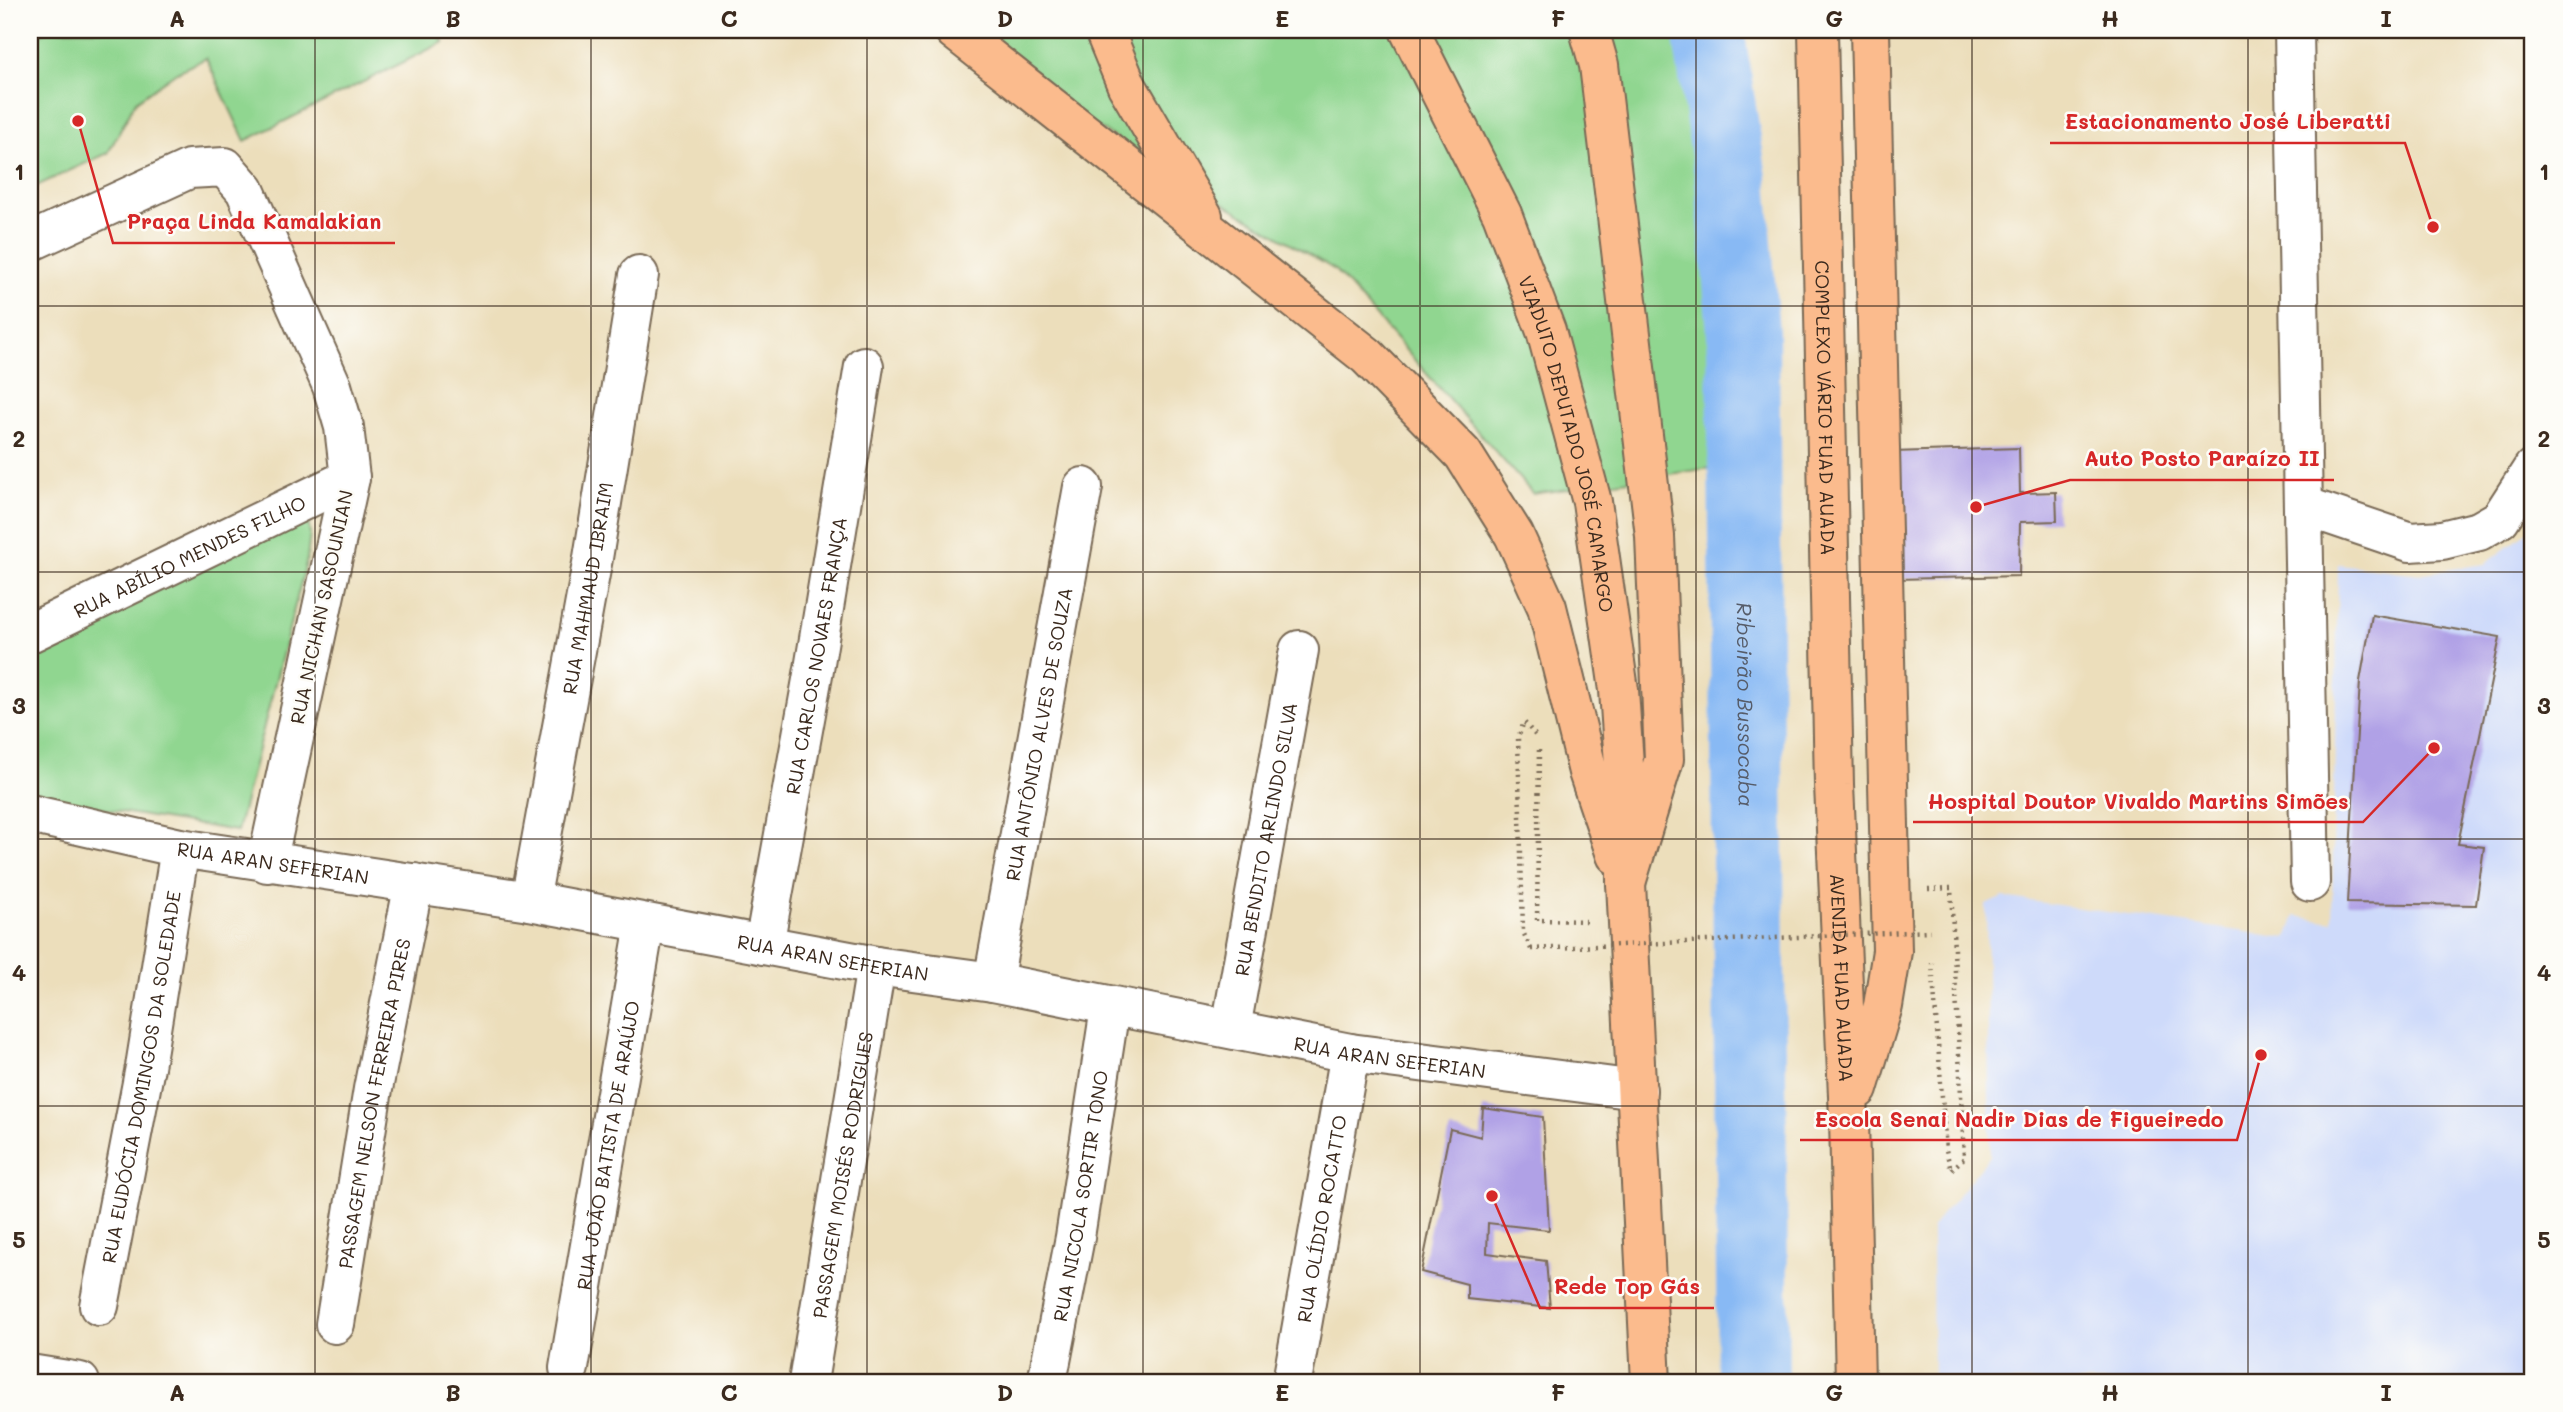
<svg xmlns="http://www.w3.org/2000/svg" width="2563" height="1412" font-family="Mali,sans-serif">
  <rect width="100%" height="100%" fill="#fdfcf7"/>
  <filter id="ink" filterUnits="userSpaceOnUse"><feTurbulence type="fractalNoise" baseFrequency=".0143" numOctaves="2"/><feDisplacementMap in="SourceGraphic" scale="14" xChannelSelector="R" yChannelSelector="G"/><feConvolveMatrix kernelMatrix="1 2 1 2 8 2 1 2 1" color-interpolation-filters="sRGB"/></filter>
  <filter id="wash" filterUnits="userSpaceOnUse"><feTurbulence type="fractalNoise" baseFrequency=".00686" numOctaves="4" result="noise"/><feDisplacementMap in="SourceGraphic" scale="28" xChannelSelector="R" yChannelSelector="G"/><feGaussianBlur stdDeviation="1.57" result="paint"/><feColorMatrix in="noise" values="0 0 0 0 0 0 0 0 0 0 0 0 0 0 0 0 0 1.4 0 .05"/><feComposite in="paint" operator="in"/></filter>
  <g filter="url(#wash)">
    <rect width="100%" height="100%" fill="#ecdebb"/>
    <path fill="#cedafa" d="M2533 527V1382H1933L1932 1227 1990 1156 1986 905 2003 897 2287 938 2295 916 2332 922 2338 564 2419 574 2485 564Z"/>
    <g fill="#90d690" stroke="#668057" stroke-width="2">
      <path d="M50 30H435L444 42 245 141 206 58 175 73 136 101 108 153 30 189V38Z"/>
      <path d="M954 30H1684L1713 187 1725 466 1533 494 1335 270 1024 83Z"/>
      <path d="M307 512 310 534 307 559 237 831 30 797V643Z"/>
    </g>
    <g fill="none" stroke-linecap="round" stroke-linejoin="round">
      <path stroke="#88b9f4" stroke-width="72" id="s1" d="M1708 30 1731 179 1743 332 1753 1382"/>
    </g>
    <g id="blocks">
      <g fill="#b0a1e6">
        <path d="M2019 448 2020 493 2056 492 2057 521 2020 522 2019 576 1897 579 1893 452Z"/>
        <path d="M2372 615 2500 637 2458 844 2484 847 2476 905 2347 903 2360 681Z"/>
        <path d="M1483 1108 1543 1117 1549 1230 1488 1223 1487 1253 1546 1261 1550 1308 1467 1299V1284L1421 1272 1450 1129 1481 1137Z"/>
      </g>
    </g>
  </g>
  <g filter="url(#ink)">
    <use href="#blocks" fill-opacity="0" stroke="#796955" stroke-width="2"/>
    <g fill="none" stroke-linecap="round" stroke-linejoin="round">
      <g stroke="#796955" stroke-width="42">
        <g id="minor">
          <path d="M2294 30 2310 882"/>
          <path d="M30 242 189 169 225 167 245 190 332 386 344 427 350 478 267 863"/>
          <path d="M2304 506 2410 542 2442 540 2479 531 2500 519 2533 468"/>
          <path id="s2" d="M30 633 350 478"/>
          <path id="s3" d="M30 814 180 848 530 901 876 966 993 982 1350 1053 1637 1090"/>
          <path id="s4" d="M530 901 593 558 639 275"/>
          <path id="s5" d="M764 945 814 669 864 366"/>
          <path id="s6" d="M993 982 1083 487"/>
          <path id="s7" d="M1231 1028 1299 650"/>
          <path id="s8" d="M99 1306 145 1067 180 848"/>
          <path id="s9" d="M335 1324 373 1089 414 883"/>
          <path id="s10" d="M569 1368 645 924"/>
          <path d="M30 1374 80 1382"/>
          <path id="s11" d="M808 1382 876 966"/>
          <path id="s12" d="M1047 1382 1075 1237 1110 1008"/>
          <path id="s13" d="M1292 1382 1350 1053"/>
        </g>
      </g>
      <g stroke="#796955" stroke-width="42">
        <g id="primary">
          <path d="M954 30 1367 356 1463 454 1514 535 1547 607 1588 772 1616 855"/>
          <path d="M1104 30 1127 86 1203 216"/>
          <path id="s14" d="M1409 30 1502 214 1546 331 1592 502 1619 690 1626 794V883L1651 1382"/>
          <path id="s15" d="M1818 30 1834 785 1849 1118 1855 1382"/>
          <path d="M1858 1089 1883 1006 1892 951 1870 30"/>
        </g>
      </g>
      <g stroke="#796955" stroke-width="42">
        <path id="motorway" d="M1589 30 1599 65 1655 536 1664 759 1626 883"/>
      </g>
      <g stroke="#796955" stroke-width="4.5" stroke-dasharray="2 5" stroke-linecap="butt">
        <path d="M1539 750 1537 920 1590 921"/>
        <path d="M1928 889 1951 888 1964 1158 1951 1170 1946 1150 1932 963"/>
        <path d="M1531 949 1523 932 1518 738 1524 722 1536 736"/>
      </g>
      <use href="#minor" stroke="#fff" stroke-width="38"/>
      <use href="#primary" stroke="#fbbb8d" stroke-width="38"/>
      <use href="#motorway" stroke="#fbbb8d" stroke-width="38"/>
      <path stroke="#796955" stroke-width="4.5" stroke-dasharray="2 5" stroke-linecap="butt" d="M1531 949 1930 931"/>
    </g>
  </g>
  <path fill="none" stroke="#3b2a1e" stroke-width="2" stroke-opacity="0.55" d="M315 30V1382M591 30V1382M867 30V1382M1143 30V1382M1420 30V1382M1696 30V1382M1972 30V1382M2248 30V1382M30 306H2533M30 572H2533M30 839H2533M30 1106H2533"/>
  <g text-anchor="middle" dominant-baseline="central" stroke-width="5" stroke-linejoin="round" paint-order="stroke">
    <g font-size="19" fill="#3b2a1e" stroke="#fdfcf7">
      <text stroke="none"><textPath href="#s15" startOffset="378">COMPLEXO VÁRIO FUAD AUADA</textPath></text>
      <text stroke="none"><textPath href="#s14" startOffset="446">VIADUTO DEPUTADO JOSÉ CAMARGO</textPath></text>
      <text stroke="none"><textPath href="#s2" startOffset="177">RUA ABÍLIO MENDES FILHO</textPath></text>
      <text stroke="none"><textPath href="#s4" startOffset="318">RUA MAHMAUD IBRAIM</textPath></text>
      <text transform="translate(321 607) rotate(-78)">RUA NICHAN SASOUNIAN</text>
      <text stroke="none"><textPath href="#s5" startOffset="294">RUA CARLOS NOVAES FRANÇA</textPath></text>
      <text stroke="none"><textPath href="#s6" startOffset="252">RUA ANTÔNIO ALVES DE SOUZA</textPath></text>
      <text stroke="none"><textPath href="#s7" startOffset="192">RUA BENDITO ARLINDO SILVA</textPath></text>
      <text stroke="none"><textPath href="#s3" startOffset="248">RUA ARAN SEFERIAN</textPath></text>
      <text stroke="none"><textPath href="#s3" startOffset="816">RUA ARAN SEFERIAN</textPath></text>
      <text stroke="none"><textPath href="#s15" startOffset="948">AVENIDA FUAD AUADA</textPath></text>
      <text stroke="none"><textPath href="#s3" startOffset="1382">RUA ARAN SEFERIAN</textPath></text>
      <text stroke="none"><textPath href="#s8" startOffset="233">RUA EUDÓCIA DOMINGOS DA SOLEDADE</textPath></text>
      <text stroke="none"><textPath href="#s9" startOffset="224">PASSAGEM NELSON FERREIRA PIRES</textPath></text>
      <text stroke="none"><textPath href="#s10" startOffset="226">RUA JOÃO BATISTA DE ARAÚJO</textPath></text>
      <text stroke="none"><textPath href="#s11" startOffset="210">PASSAGEM MOISÉS RODRIGUES</textPath></text>
      <text stroke="none"><textPath href="#s12" startOffset="189">RUA NICOLA SORTIR TONO</textPath></text>
      <text stroke="none"><textPath href="#s13" startOffset="166">RUA OLÍDIO ROCATTO</textPath></text>
    </g>
    <g font-size="21" font-style="italic" fill="#565c69" stroke="#fdfcf7">
      <text stroke="none"><textPath href="#s1" startOffset="677">Ribeirão Bussocaba</textPath></text>
    </g>
  </g>
  <path fill="none" stroke="#d62828" stroke-width="2.5" d="M2433 227L2405 143H2050M78 121L113 243H395M1976 507L2070 480H2334M2434 748L2363 822H1913M2261 1055L2237 1140H1800M1492 1196L1540 1308H1714"/>
  <g fill="#d62828" stroke="#fdfcf7" stroke-width="2.5">
    <circle cx="2433" cy="227" r="7"/>
    <circle cx="78" cy="121" r="7"/>
    <circle cx="1976" cy="507" r="7"/>
    <circle cx="2434" cy="748" r="7"/>
    <circle cx="2261" cy="1055" r="7"/>
    <circle cx="1492" cy="1196" r="7"/>
  </g>
  <g font-size="21" text-anchor="middle" font-weight="bold" fill="#d62828" stroke="#fdfcf7" stroke-width="5" stroke-linejoin="round" paint-order="stroke">
    <text x="2228" y="129">Estacionamento José Liberatti</text>
    <text x="254" y="229">Praça Linda Kamalakian</text>
    <text x="2202" y="466">Auto Posto Paraízo II</text>
    <text x="2138" y="809">Hospital Doutor Vivaldo Martins Simões</text>
    <text x="2019" y="1127">Escola Senai Nadir Dias de Figueiredo</text>
    <text x="1627" y="1294">Rede Top Gás</text>
  </g>
  <rect width="2563" height="1412" fill="none" stroke="#fdfcf7" stroke-width="77"/>
  <rect x="38" y="38" width="2486" height="1336" fill="none" stroke="#3b2a1e" stroke-width="2.5"/>
  <g font-size="23" text-anchor="middle" font-weight="bold" fill="#3b2a1e">
    <text x="177" y="27">A</text>
    <text x="453" y="27">B</text>
    <text x="729" y="27">C</text>
    <text x="1005" y="27">D</text>
    <text x="1282" y="27">E</text>
    <text x="1558" y="27">F</text>
    <text x="1834" y="27">G</text>
    <text x="2110" y="27">H</text>
    <text x="2386" y="27">I</text>
    <text x="19" y="180">1</text>
    <text x="2544" y="180">1</text>
    <text x="19" y="447">2</text>
    <text x="2544" y="447">2</text>
    <text x="19" y="714">3</text>
    <text x="2544" y="714">3</text>
    <text x="19" y="981">4</text>
    <text x="2544" y="981">4</text>
    <text x="19" y="1248">5</text>
    <text x="2544" y="1248">5</text>
    <text x="177" y="1401">A</text>
    <text x="453" y="1401">B</text>
    <text x="729" y="1401">C</text>
    <text x="1005" y="1401">D</text>
    <text x="1282" y="1401">E</text>
    <text x="1558" y="1401">F</text>
    <text x="1834" y="1401">G</text>
    <text x="2110" y="1401">H</text>
    <text x="2386" y="1401">I</text>
  </g>
</svg>
